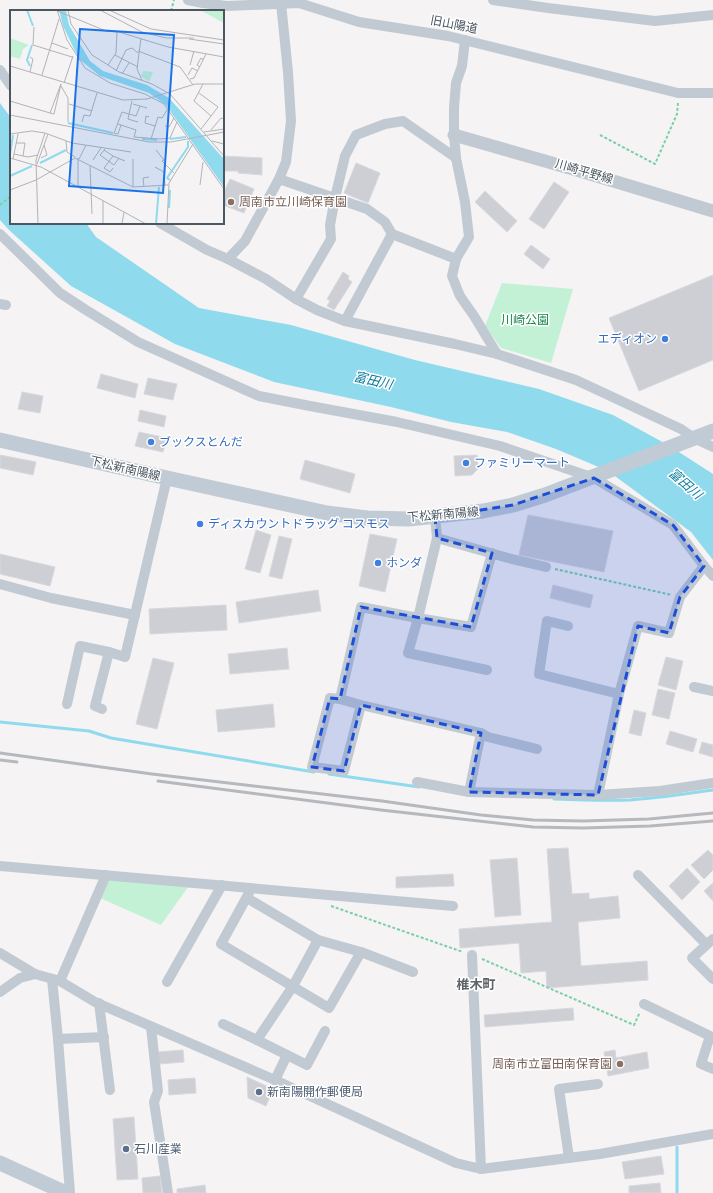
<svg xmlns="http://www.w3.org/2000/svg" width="713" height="1193" font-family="Signika,'Noto Sans JP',sans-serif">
  <rect width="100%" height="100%" fill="#f5f3f3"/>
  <g fill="#c3f1d5">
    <path d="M502 283 573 289 551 363 501 348 485 326Z"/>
    <path d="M108 878 188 887 161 925 100 898Z"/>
  </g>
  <path fill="#90daee" d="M0 103 11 118V223H86L96 237 199 308 291 325 415 360 539 389 613 415 668 445 713 474V560L691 532 608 471 556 449 507 432 451 422 391 407 274 382 175 344 71 286 9 230 0 220Z"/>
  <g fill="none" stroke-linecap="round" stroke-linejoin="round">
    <g stroke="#90daee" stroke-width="3">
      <path d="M0 722 89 731 111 738 314 772"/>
      <path d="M329 774 419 787"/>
      <path d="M554 799C579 800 605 801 630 800 658 798 686 794 713 790"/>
      <path d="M677 1147V1193"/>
    </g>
  </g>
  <g fill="#cdcfd5" stroke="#d7d9de">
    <path d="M223 156 262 158V175L238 173V171H223Z"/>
    <path d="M356 163 380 173 368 203 344 193Z"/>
    <path d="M230 179 254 189 244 213 223 205V191L224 192Z"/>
    <path d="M554 182 569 192 544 229 529 219Z"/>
    <path d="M485 191 517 221 507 232 475 202Z"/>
    <path d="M531 245 550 259 543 269 524 254Z"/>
    <path d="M343 272 349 276 348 279 352 282 334 310 327 306 330 301 327 299Z"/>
    <path d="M713 275V360L639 391 609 318Z"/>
    <path d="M101 374 138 384 135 398 97 388Z"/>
    <path d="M148 378 177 384 173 400 144 394Z"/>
    <path d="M22 392 43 396 40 413 18 409Z"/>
    <path d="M140 410 166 416 164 427 138 421Z"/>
    <path d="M139 432 167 438 163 452 135 446Z"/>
    <path d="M0 455 36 462 33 475 0 468Z"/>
    <path d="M477 455 478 469 472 475 455 476 454 456Z"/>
    <path d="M305 460 355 474 350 493 300 479Z"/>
    <path d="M528 515 613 531 604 572 519 555Z"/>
    <path d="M256 530 271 535 260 573 245 569Z"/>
    <path d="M370 534 397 539 385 592 359 586Z"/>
    <path d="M279 536 292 539 282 579 269 576Z"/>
    <path d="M0 554 55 567 50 586 0 574Z"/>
    <path d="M553 585 593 595 590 608 550 598Z"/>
    <path d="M318 590 321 611 239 623 236 602Z"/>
    <path d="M226 605 227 630 150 634 149 609Z"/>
    <path d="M287 648 289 669 230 674 228 654Z"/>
    <path d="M666 657 683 661 676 690 658 685Z"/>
    <path d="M153 658 174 663 157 729 136 724Z"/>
    <path d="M658 689 675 693 669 719 652 715Z"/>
    <path d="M273 704 275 727 218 732 216 710Z"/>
    <path d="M634 710 646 713 641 736 629 733Z"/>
    <path d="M670 731 697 739 693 752 666 744Z"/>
    <path d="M702 742 713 745V757L699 753Z"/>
    <path d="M568 848 572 894 589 893V899L618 896 620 918 578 922 581 966 647 961 648 980 547 988 546 971 521 973 519 943 460 948 459 929 552 922 547 849Z"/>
    <path d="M708 850 713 855V870L704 879 691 865Z"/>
    <path d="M517 858 521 915 495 917 490 860Z"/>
    <path d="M687 868 700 882 682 900 669 886Z"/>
    <path d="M453 874 454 886 396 888V877Z"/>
    <path d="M713 883V901L704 891Z"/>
    <path d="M573 1008 574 1020 485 1027 484 1015Z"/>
    <path d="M183 1050 184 1062 159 1064 158 1052Z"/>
    <path d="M615 1050 616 1058 647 1052 649 1068 608 1076 604 1052Z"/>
    <path d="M247 1077 273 1089 266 1106 248 1098Z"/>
    <path d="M195 1078 196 1093 169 1095 168 1080Z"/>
    <path d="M134 1117 138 1179 117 1180 113 1119Z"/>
    <path d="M661 1156 664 1174 625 1179 622 1162Z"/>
    <path d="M160 1176 162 1193H143L142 1178Z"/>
    <path d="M660 1183 661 1193H629V1186Z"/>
    <path d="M205 1185 206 1193H177V1189Z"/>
  </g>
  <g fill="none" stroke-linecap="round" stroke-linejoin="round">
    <g stroke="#7ad0a6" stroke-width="2" stroke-dasharray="3 2" stroke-linecap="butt">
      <path d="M171 11 174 0"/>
      <path d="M600 135 655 164 677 114 678 103"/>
      <path d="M0 205 11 196"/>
      <path d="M555 569 672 595"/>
      <path d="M331 906 463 952"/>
      <path d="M482 959 634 1025 640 1012"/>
    </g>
    <g stroke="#c1cad2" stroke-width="10">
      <path d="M188 0 203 3 227 6 299 3 359 22 448 36 678 93H713"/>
      <path d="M493 0 548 8 655 21 713 15"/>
      <path d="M465 40 462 66 456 83 454 108V135L456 158 465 202 469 237 456 259 452 276 460 296 474 316 497 354"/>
      <path d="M0 70 11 86"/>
      <path d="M279 179 367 209 385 222 392 234 456 259"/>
      <path d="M160 223 207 250 228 259 266 279 296 299 317 310 345 321 455 344 497 354 576 380 681 429 694 438 713 447"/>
      <path d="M0 234 60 293 86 310 138 342 259 396 310 406 397 422 500 446 594 478 673 525 704 566 713 576"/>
      <path d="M228 259 245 241 279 179 286 162 291 121 288 72 281 3"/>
      <path d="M296 299 331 239 330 225 335 198 345 156 356 135 385 124 403 121 456 158"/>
      <path d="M0 304 6 305"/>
      <path d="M345 321 392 234"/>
      <path d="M437 538 508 558 546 567"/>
      <path d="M0 584 51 598 135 615"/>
      <path d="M568 626 547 621 539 674 619 694"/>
      <path d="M487 670 408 653 418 618 471 627 492 553"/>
      <path d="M694 687 713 691"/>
      <path d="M340 699 361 607 418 618 437 538 435 517"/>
      <path d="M67 704 80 646 109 652 125 657 167 478"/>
      <path d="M361 705 344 771 312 767 330 698 340 699 361 705 481 733 469 792 598 795 660 791 713 783"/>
      <path d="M102 709 95 706 109 652"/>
      <path d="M481 733 488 737 537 749"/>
      <path d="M417 782 469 792"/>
      <path d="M598 795 619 694 638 626 669 633 680 597 704 566"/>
      <path d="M0 866 453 906"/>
      <path d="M638 875 706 944"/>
      <path d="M249 893 221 944 329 1008 361 952"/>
      <path d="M247 898 318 940 293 986 257 1040 307 1065 325 1031"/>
      <path d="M713 939 692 958 713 979"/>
      <path d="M318 940 361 952 413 972"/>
      <path d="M0 953 35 974"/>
      <path d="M472 955 481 1169"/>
      <path d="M52 979 58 1039 70 1193"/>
      <path d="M60 981 106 875"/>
      <path d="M167 982 222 885"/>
      <path d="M0 992 20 978 35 974 60 981 95 1002 275 1080 456 1163 481 1169 600 1154 713 1134"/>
      <path d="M99 1003 110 1090"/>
      <path d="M644 1004 710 1036 701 1064 713 1069"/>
      <path d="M223 1024 257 1040"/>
      <path d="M151 1027 158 1091 154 1102 168 1193"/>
      <path d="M58 1039 104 1037"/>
      <path d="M275 1080 287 1055"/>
      <path d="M569 1158 559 1089 598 1084"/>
    </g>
    <path stroke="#c1cad2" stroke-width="13" d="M454 135 580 171 713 211"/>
    <g stroke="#c1cbd6" stroke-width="15">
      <path d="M0 440 167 478 327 513 367 518 409 519 483 511 513 505 545 495 713 431"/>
      <path d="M0 1163 66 1193"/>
    </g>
    <g stroke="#b5b8bd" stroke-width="3">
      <path d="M0 753 152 774 382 801 481 815 533 820 583 821 649 819 713 813"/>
      <path d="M0 760 17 762"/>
      <path d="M158 781 381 810 533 827 583 828 650 826 713 821"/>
    </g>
  </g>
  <path fill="#1d4ed8" fill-opacity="0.2" stroke="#1d4ed8" stroke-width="3" stroke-dasharray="8 5" stroke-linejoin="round" d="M594 478 673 525 704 566 680 597 669 633 638 626 598 795 469 792 481 733 361 705 344 771 312 767 330 698 340 699 361 607 471 627 492 553 437 538 435 517 513 505Z"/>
  <g fill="#8d6e63" stroke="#fff" stroke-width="1.5">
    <circle cx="231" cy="202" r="4"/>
    <circle cx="620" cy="1064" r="4"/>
  </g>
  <g fill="#3f7fe0" stroke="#fff" stroke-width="1.5">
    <circle cx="665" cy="339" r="4"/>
    <circle cx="151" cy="442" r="4"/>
    <circle cx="466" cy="463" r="4"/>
    <circle cx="200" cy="524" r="4"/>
    <circle cx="378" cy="563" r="4"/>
  </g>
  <g fill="#5c6f8a" stroke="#fff" stroke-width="1.5">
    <circle cx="259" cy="1092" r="4"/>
    <circle cx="126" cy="1149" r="4"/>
  </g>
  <g text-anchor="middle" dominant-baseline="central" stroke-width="3" stroke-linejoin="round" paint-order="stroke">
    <g font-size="12" fill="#4a5661" stroke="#fff">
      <text transform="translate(454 25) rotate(11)">旧山陽道</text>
      <text transform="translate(584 172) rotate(16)">川崎平野線</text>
      <text transform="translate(125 469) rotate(13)">下松新南陽線</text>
      <text transform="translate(443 515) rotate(-5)">下松新南陽線</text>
    </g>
    <g font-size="12" fill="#785e54" stroke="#fff" text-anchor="start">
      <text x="239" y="202">周南市立川崎保育園</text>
      <text x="612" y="1064" text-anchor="end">周南市立富田南保育園</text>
    </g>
    <g font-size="12" fill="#17864f" stroke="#fff">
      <text x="525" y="320">川崎公園</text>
    </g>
    <g font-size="12" fill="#366cbe" stroke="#fff" text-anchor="start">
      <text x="657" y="339" text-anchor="end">エディオン</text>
      <text x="159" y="442">ブックスとんだ</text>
      <text x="474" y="463">ファミリーマート</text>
      <text x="208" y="524">ディスカウントドラッグ コスモス</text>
      <text x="386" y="563">ホンダ</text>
    </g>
    <g font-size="12" fill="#4e5e75" stroke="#fff" text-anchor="start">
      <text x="267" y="1092">新南陽開作郵便局</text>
      <text x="134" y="1149">石川産業</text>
    </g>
    <g font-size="13" font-style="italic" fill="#0c7c9b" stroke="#fff">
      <text transform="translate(373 381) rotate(13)">富田川</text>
      <text transform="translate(685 484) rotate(41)">富田川</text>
    </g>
    <g font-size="13" font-weight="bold" fill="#5f6368" stroke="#fff">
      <text x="476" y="985">椎木町</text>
    </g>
  </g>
  <g transform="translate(10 10)">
    <rect width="214" height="214" fill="#f5f3f3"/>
    <path d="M190 0H214V11L212 12ZM0 28 19 35 13 39 10 49 0 46ZM133 61 143 62 139 72 131 66Z" fill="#c3f1d5"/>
    <path d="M49 0H56L59 15 80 51 93 61 137 75 159 88 214 149V177L156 95 139 83 90 66 69 49 53 16Z" fill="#90daee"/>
    <path fill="none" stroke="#90daee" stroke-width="2" d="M17 0 23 16M20 56 17 50 22 35M58 113 103 123M132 129 147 130M160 129 176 127M0 144 3 125M30 153 56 140M0 166 22 156M160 170 157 168 178 137V131M159 198 160 180M146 214 149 177"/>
    <path fill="none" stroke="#b1b4b9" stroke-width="1" d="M45 0 96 21 109 22 158 37 214 47M47 0 57 30 75 58 100 73 135 84 154 94 214 179M58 0 61 14 82 45 109 62 142 74 160 84 214 146M90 0 132 22 156 28H184M99 0 141 19 214 30M24 17 23 35 62 47M131 28 127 59 132 70M179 29 214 34M42 33 58 39M128 41 170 57 183 75M105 45 128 57M20 47 23 49 20 62M98 55 106 43 107 22M180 55 184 41M0 56 113 90 137 89 185 74H214M190 57 187 55 191 48 194 50M106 61 116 40 122 38 128 43M112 64 119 53M32 65 49 9M178 65 182 58 188 61M180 69 184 68 196 44M54 73 63 46M193 74 184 91 201 106M51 76 58 88V112M189 83 208 97 191 119M0 91 40 103M59 94 82 101M123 94 137 98M40 103 44 104 51 74M40 103 51 74M0 105 139 132H161L214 122M139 107 136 106 135 113 145 116M72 112 74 105 80 106 87 83M128 112 118 109 119 104 126 106 130 96M108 114 126 120 124 127 150 129 160 128 167 112M111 115 108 124 104 123 112 102 119 104 122 91M155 116 159 117 164 108M201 120 211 108 214 109M194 122 214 119M0 124 22 121 35 123 62 133 121 142M141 129 148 107 152 108 157 100M56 131 57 142 65 147M202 131 214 134M6 133H15L13 146M95 139 90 145 104 155 109 148M94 140 103 146 94 158 100 162 103 158M146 140 154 150 152 151 164 163M4 144 18 147 28 145M103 146 115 151M0 148 31 157 136 214M31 148 37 145 34 135M68 148V177M3 149 8 124M69 149 76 135M83 150 91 138M27 154 38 124M80 156 82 204M145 157 154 162 155 175M190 175 193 152M123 177V149M134 177 133 168 139 167M0 180 26 170 65 148 123 177 158 175M93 191V214M28 214 26 150 35 123M112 214 114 202M157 214 159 173 183 134"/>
    <path fill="#1a73e8" fill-opacity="0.15" stroke="#1a73e8" stroke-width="2" d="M70 19 164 25 153 183 59 176Z"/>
    <rect width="214" height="214" fill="none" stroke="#4a5661" stroke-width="2"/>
  </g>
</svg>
